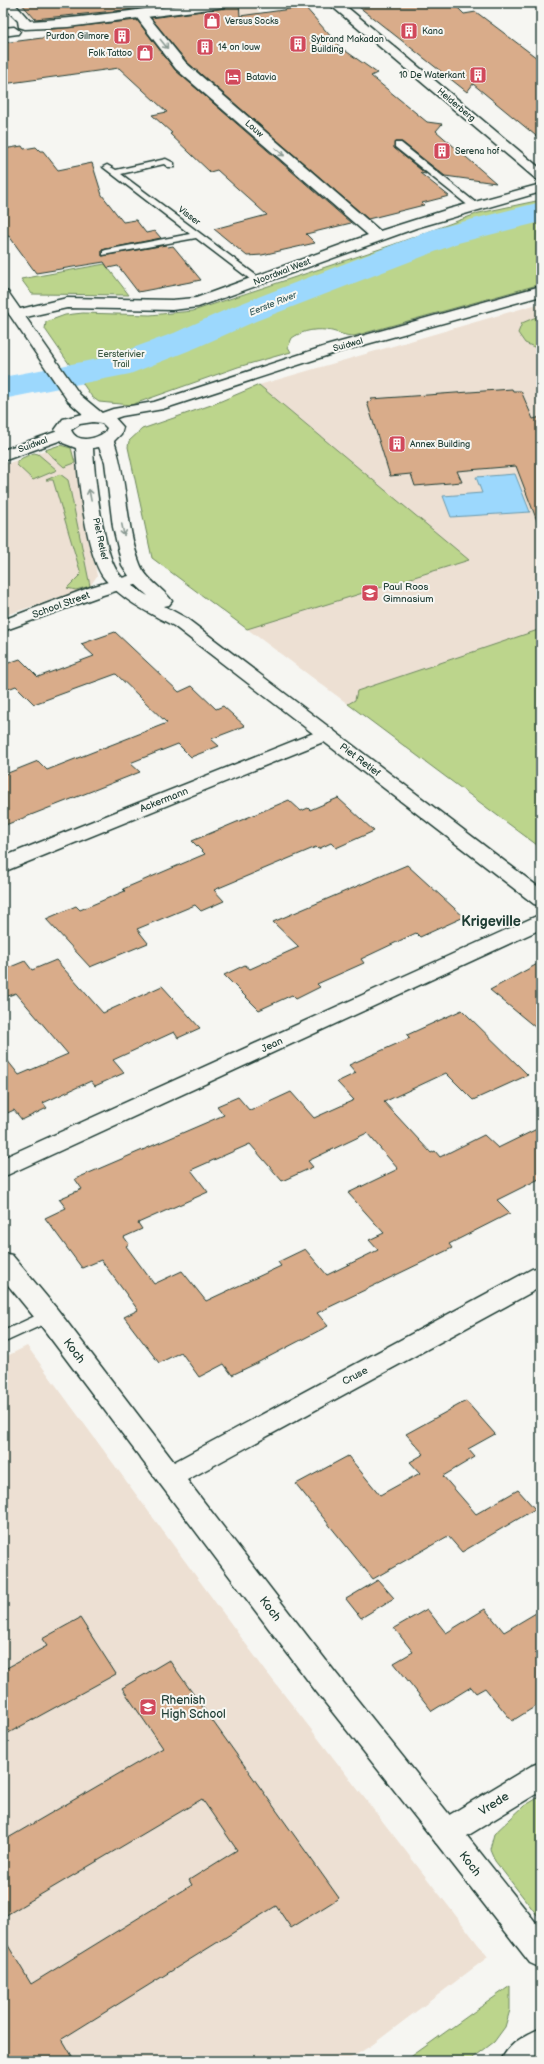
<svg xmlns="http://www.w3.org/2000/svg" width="544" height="2064" font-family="'Balsamiq Sans',sans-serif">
  <rect width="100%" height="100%" fill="#f6f6f2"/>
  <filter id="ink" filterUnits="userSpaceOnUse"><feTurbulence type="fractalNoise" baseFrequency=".025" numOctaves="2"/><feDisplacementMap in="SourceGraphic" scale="8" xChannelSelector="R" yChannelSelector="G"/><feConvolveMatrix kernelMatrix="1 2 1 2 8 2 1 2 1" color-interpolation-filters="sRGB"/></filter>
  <g filter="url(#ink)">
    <g fill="#ede0d3">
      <path d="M19 3H192L40 21 30 17Z"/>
      <path d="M253 4 268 23 200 21 193 11Z"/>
      <path d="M541 303V848L152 558 128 447 129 441 142 429 214 404 259 385Z"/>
      <path d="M60 445 73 450 97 576 90 586 85 589 3 616V465Z"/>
      <path d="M27 1346 265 1670 488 1957 372 2045 346 2061H3V1350L7 1356Z"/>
    </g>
    <g fill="#bcd58c" stroke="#6e8960">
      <path d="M541 200V284L354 336C345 336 340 333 332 331 318 328 303 330 292 338L288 347 291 352 238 367 131 405 99 402 92 397 45 329 46 322 65 315 83 313 150 315 193 311 392 245 479 213Z"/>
      <path d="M105 264 129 295 32 294 21 279Z"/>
      <path d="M541 315V350L525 343 518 333 522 323Z"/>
      <path d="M259 385 469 560 247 629 152 558 128 447 129 441 142 429 214 404Z"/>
      <path d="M60 445 71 448 75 463 64 467 45 450Z"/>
      <path d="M34 453 38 454 57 470 33 480 17 465V462L22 458Z"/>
      <path d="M60 474 68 480 69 484 90 586 76 590 67 588 81 574 53 480H46Z"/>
      <path d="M541 629V848L348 704 355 700 357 691Z"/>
      <path d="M541 1796V1920L495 1861 490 1849 494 1834 524 1806Z"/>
      <path d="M510 1986V2010L505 2027 494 2042 469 2061H405Z"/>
    </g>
    <path fill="#9cd8fd" stroke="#6a9aad" d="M515 474 530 512 451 517 443 496 482 493 476 477Z"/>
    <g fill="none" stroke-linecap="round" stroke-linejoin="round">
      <path fill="#9cd8fd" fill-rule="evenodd" d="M541 202V222L458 243 256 321 198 347 130 374 3 399V377L108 357 174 333 232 307 434 229Z"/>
    </g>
    <g fill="#d9ac8a" stroke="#1f3d34" fill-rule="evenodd">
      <path d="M21 3H194L35 19Z"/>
      <path d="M232 3H239L240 16 305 7 340 47 377 73 371 76 427 122 442 124 436 131 496 183 445 176 402 142H395L394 148 426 174 420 173 449 196 422 203 424 205 368 219 187 62 151 18 225 8Z"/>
      <path d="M354 3H453L464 14 476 12 541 61V140L473 84 467 92Z"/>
      <path d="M137 20 175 70 351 223 306 234 315 243 262 255 247 256 214 229 267 215 217 170 210 172 170 134 172 133 152 115 167 112 119 68 3 84V43L50 37 44 30Z"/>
      <path d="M22 146 24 149 36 147 40 151H43L58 170 92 163 102 195 123 222 136 220 146 233 155 231 161 238 106 249 102 250V256L166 245 168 247 173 246 201 280 138 292 118 266 108 268 104 262 36 273 9 236 3 238V149Z"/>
      <path d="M512 389 513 391H521L533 419 541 417V525L539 526 516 466 457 471 462 482 415 486 411 474 390 476 367 402 372 401 371 399Z"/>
      <path d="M115 632 179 692 192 686 216 709 223 706 245 726 211 739 219 746 191 757 178 744 130 763 140 772 3 826V775L38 761 47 770 167 723 116 674 34 704 16 686 3 691V665L20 659 38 677 94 656 81 644Z"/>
      <path d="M338 798 374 831 336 848 331 843 318 849 316 847 214 890 224 901 201 911 195 905 137 929 148 943 90 967 46 919 76 906 80 910 125 891 123 889 205 854 192 841 289 800 301 811 308 808 310 810Z"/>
      <path d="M407 865 464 917 420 937 416 933 361 959 364 963 317 984 320 987 296 999 292 995 259 1010 224 975 245 965 250 969 299 947 273 922Z"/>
      <path d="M56 960 103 1013 162 986 200 1028 178 1038 174 1032 113 1060 124 1073 95 1086 91 1081 43 1103 47 1108 22 1120 14 1110 3 1115V1055L19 1075 68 1054 16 993 3 998V970L25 961 32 970Z"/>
      <path d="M541 962V1032L490 990Z"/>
      <path d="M462 1010 528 1075 473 1100 446 1073 384 1102 431 1153 435 1151 440 1157 484 1135 498 1148 541 1127V1178L497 1200 510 1213 449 1244 452 1248 317 1313 328 1326 255 1364 232 1375 224 1364 199 1377 181 1352 159 1363 124 1317 138 1310 101 1260 82 1268 45 1218 66 1208 59 1199 82 1189 75 1179 224 1115 217 1106 238 1097 250 1111 291 1092 314 1118 354 1100 337 1082 356 1073 349 1065 410 1038 407 1035ZM367 1133 398 1169 348 1193 384 1233 369 1240 378 1250 327 1275 305 1249 278 1262 281 1266 206 1301 182 1271 154 1284 126 1246 129 1244 124 1237 142 1229 138 1223 208 1192 191 1170 250 1144 282 1181 313 1167 308 1161Z"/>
      <path d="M466 1401 495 1434 468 1449 475 1457 443 1476 476 1514 518 1490 535 1509 462 1552 448 1536 373 1579 296 1484 348 1456 380 1495 420 1473 410 1462 424 1454 406 1434Z"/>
      <path d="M378 1580 394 1598 361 1618 346 1599Z"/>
      <path d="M427 1609 446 1633 485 1609 504 1632 541 1610V1703L512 1721 485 1688 476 1693 471 1687 432 1711 394 1663 413 1652 394 1628Z"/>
      <path d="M80 1618 116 1674 3 1736V1670L47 1646 42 1639Z"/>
      <path d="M169 1660 339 1898 291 1928 276 1906 62 2039 75 2061H3V1937L31 1984 192 1885 189 1880 237 1850 202 1799 3 1917V1841L163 1748 122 1688Z"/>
    </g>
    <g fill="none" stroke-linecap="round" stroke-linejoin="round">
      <g stroke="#1f3d34" stroke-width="3">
        <g id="lane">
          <path d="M395 143H401L476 203V207H470L395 147Z"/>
          <path d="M166 159 174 163V167H168L164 164 121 174 261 279V283H255L196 238 103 255V251L106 250 190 234 103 167 107 165 116 170Z"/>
          <path d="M48 1310 53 1312 55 1316 53 1320 3 1343V1331Z"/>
        </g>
      </g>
      <g stroke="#1f3d34" stroke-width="3">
        <g id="street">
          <path d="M328 3H342L541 169V180L536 179Z"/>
          <path d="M140 10 144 11 186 63 380 231 449 209 541 184V192L416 228 198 307 172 310 67 308 17 319 12 317 9 314 12 311 67 298 172 300 196 298 368 235 176 69 134 14Z"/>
          <path d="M541 286V296L338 352 163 409 122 416 102 423 96 421 94 418 96 415 113 409 154 402 326 346Z"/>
          <path d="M64 429 70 431 72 434 70 437 3 461V450Z"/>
          <path d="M139 573 145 574 148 578 145 582 103 595 3 631V620L91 587Z"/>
          <path d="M326 728 333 730 336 734 333 738 3 872V857Z"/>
          <path d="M541 914V929L3 1177V1158Z"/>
          <path d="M3 1253 12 1255 57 1309 174 1462 532 1269 541 1267V1287L187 1480 335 1672 456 1823 461 1833 456 1843 446 1847 436 1843 315 1690 39 1323 3 1279Z"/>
        </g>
      </g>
      <g stroke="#1f3d34" stroke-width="3">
        <g id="secondary">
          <path d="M3 3H14L30 21C97 18 164 3 231 3L225 7 68 27 25 29 19 27 18 21 3 6Z"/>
          <path d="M14 27 20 31 18 34 3 36V28Z"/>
          <path d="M3 290 8 292 80 395 103 414 114 417 123 427 121 434 114 441C128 481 125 525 140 564 146 580 163 588 172 601L169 605 164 606 186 618 541 889V906L534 904 174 626C149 613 122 600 104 578 86 555 78 477 76 448L63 443 55 430 63 419 83 414 68 401 3 305ZM93 422 102 423 107 428 105 432C96 439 77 444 71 430L80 424ZM99 447 105 462 113 527 122 565 133 582 148 596C138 590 124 582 117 571 103 550 94 475 93 448Z"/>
          <path d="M541 1762V1791L467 1836 541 1929V1968L530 1963 436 1843 431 1833 436 1823 531 1766Z"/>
          <path d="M541 2028V2061H501C508 2044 525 2035 541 2028Z"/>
        </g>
      </g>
      <use href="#lane" fill="#f6f6f2" fill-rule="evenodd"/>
      <use href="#street" fill="#f6f6f2" fill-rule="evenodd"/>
      <use href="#secondary" fill="#f6f6f2" fill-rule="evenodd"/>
    </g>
    <defs><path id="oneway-shaft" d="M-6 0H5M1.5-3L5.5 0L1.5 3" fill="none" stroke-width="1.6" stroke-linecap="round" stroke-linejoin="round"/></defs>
    <g stroke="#8a9a93">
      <use href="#oneway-shaft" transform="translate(164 44) rotate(51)"/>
      <use href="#oneway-shaft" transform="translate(280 152) rotate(41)"/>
      <use href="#oneway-shaft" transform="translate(90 495) rotate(-101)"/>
      <use href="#oneway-shaft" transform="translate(123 530) rotate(78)"/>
    </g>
  </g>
  <defs>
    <g id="shop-square" transform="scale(0.9)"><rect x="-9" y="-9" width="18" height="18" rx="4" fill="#d1495b" stroke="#f6f6f2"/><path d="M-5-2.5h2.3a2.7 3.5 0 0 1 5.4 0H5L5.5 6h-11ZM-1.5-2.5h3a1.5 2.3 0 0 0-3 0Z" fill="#fff"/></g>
    <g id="building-square" transform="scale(0.9)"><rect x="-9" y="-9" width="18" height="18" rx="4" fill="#d1495b" stroke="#f6f6f2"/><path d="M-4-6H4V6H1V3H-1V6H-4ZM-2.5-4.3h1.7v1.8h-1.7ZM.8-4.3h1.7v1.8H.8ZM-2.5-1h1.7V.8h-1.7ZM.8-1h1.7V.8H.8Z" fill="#fff"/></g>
    <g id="hotel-square" transform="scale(0.9)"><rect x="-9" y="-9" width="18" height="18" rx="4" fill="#d1495b" stroke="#f6f6f2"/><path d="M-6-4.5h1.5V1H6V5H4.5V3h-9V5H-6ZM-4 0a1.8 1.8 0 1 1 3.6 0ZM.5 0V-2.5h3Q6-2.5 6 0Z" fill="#fff"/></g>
    <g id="school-square" transform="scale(0.9)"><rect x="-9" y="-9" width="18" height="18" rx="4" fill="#d1495b" stroke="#f6f6f2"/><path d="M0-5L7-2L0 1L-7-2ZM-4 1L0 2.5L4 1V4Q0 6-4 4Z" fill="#fff"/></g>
  </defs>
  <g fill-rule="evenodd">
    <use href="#shop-square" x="212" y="21"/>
    <use href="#building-square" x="409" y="31"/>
    <use href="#building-square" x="122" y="36"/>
    <use href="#building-square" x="298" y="44"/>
    <use href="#building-square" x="205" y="47"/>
    <use href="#shop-square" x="145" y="53"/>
    <use href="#building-square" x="478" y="75"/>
    <use href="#hotel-square" x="233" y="77"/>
    <use href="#building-square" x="442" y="151"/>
    <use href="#building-square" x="397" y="444"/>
    <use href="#school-square" x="370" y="593"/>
    <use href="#school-square" x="148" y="1707"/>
  </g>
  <g text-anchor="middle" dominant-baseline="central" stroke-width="4" stroke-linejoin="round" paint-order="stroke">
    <g font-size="9" fill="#1f3d34" stroke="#f6f6f2" text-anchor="start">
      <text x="225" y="21">Versus Socks</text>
      <text x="422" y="31">Kana</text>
      <text x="109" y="36" text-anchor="end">Purdon Gilmore</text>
      <text x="311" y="39">Sybrand Makadan<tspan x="311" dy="10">Building</tspan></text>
      <text x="218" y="47">14 on louw</text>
      <text x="132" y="53" text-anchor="end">Folk Tattoo</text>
      <text x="465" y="75" text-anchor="end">10 De Waterkant</text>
      <text x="246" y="77">Batavia</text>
      <text x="455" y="151">Serena hof</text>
      <text x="410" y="444">Annex Building</text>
    </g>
    <g font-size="9" fill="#1f3d34" stroke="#f6f6f2">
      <text transform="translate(456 105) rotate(40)">Helderberg</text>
      <text transform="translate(254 129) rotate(41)">Louw</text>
      <text transform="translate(189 216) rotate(37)">Visser</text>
      <text transform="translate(282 272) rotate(-21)">Noordwal West</text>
      <text transform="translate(348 345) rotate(-16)">Suidwal</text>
      <text transform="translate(33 445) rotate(-20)">Suidwal</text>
      <text transform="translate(100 539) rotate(78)">Piet Retief</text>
    </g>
    <g font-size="9" font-style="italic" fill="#385c5c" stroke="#f6f6f2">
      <text transform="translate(273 304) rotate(-22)">Eerste River</text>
    </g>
    <g font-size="9" fill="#3e5b46" stroke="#f6f6f2">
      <text x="121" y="354">Eersterivier<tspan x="121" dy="10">Trail</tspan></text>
    </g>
    <g font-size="10" fill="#1f3d34" stroke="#f6f6f2" text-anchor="start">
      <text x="383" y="587">Paul Roos<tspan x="383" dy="12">Gimnasium</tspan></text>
    </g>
    <g font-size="10" fill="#1f3d34" stroke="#f6f6f2">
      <text transform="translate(61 605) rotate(-20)">School Street</text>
      <text transform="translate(360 760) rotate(37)">Piet Retief</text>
      <text transform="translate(164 800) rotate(-22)">Ackermann</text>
      <text transform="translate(272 1045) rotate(-25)">Jean</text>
      <text transform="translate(355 1376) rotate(-28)">Cruse</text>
    </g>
    <g font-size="12" fill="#1f3d34" stroke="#f6f6f2">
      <text transform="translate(74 1351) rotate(53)">Koch</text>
      <text transform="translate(270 1609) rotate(53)">Koch</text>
      <text transform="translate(494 1804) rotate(-32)">Vrede</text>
      <text transform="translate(470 1864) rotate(52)">Koch</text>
    </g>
    <g font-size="12" fill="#1f3d34" stroke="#f6f6f2" text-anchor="start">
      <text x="161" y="1700">Rhenish<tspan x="161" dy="14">High School</tspan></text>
    </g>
    <g font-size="14" font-weight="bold" fill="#1f3d34" stroke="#f6f6f2">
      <text x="491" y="921">Krigeville</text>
    </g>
  </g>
  <rect width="544" height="2064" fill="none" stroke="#f6f6f2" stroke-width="16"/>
  <rect x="8" y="8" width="528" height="2048" fill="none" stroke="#1f3d34" stroke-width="1.5" filter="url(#ink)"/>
</svg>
